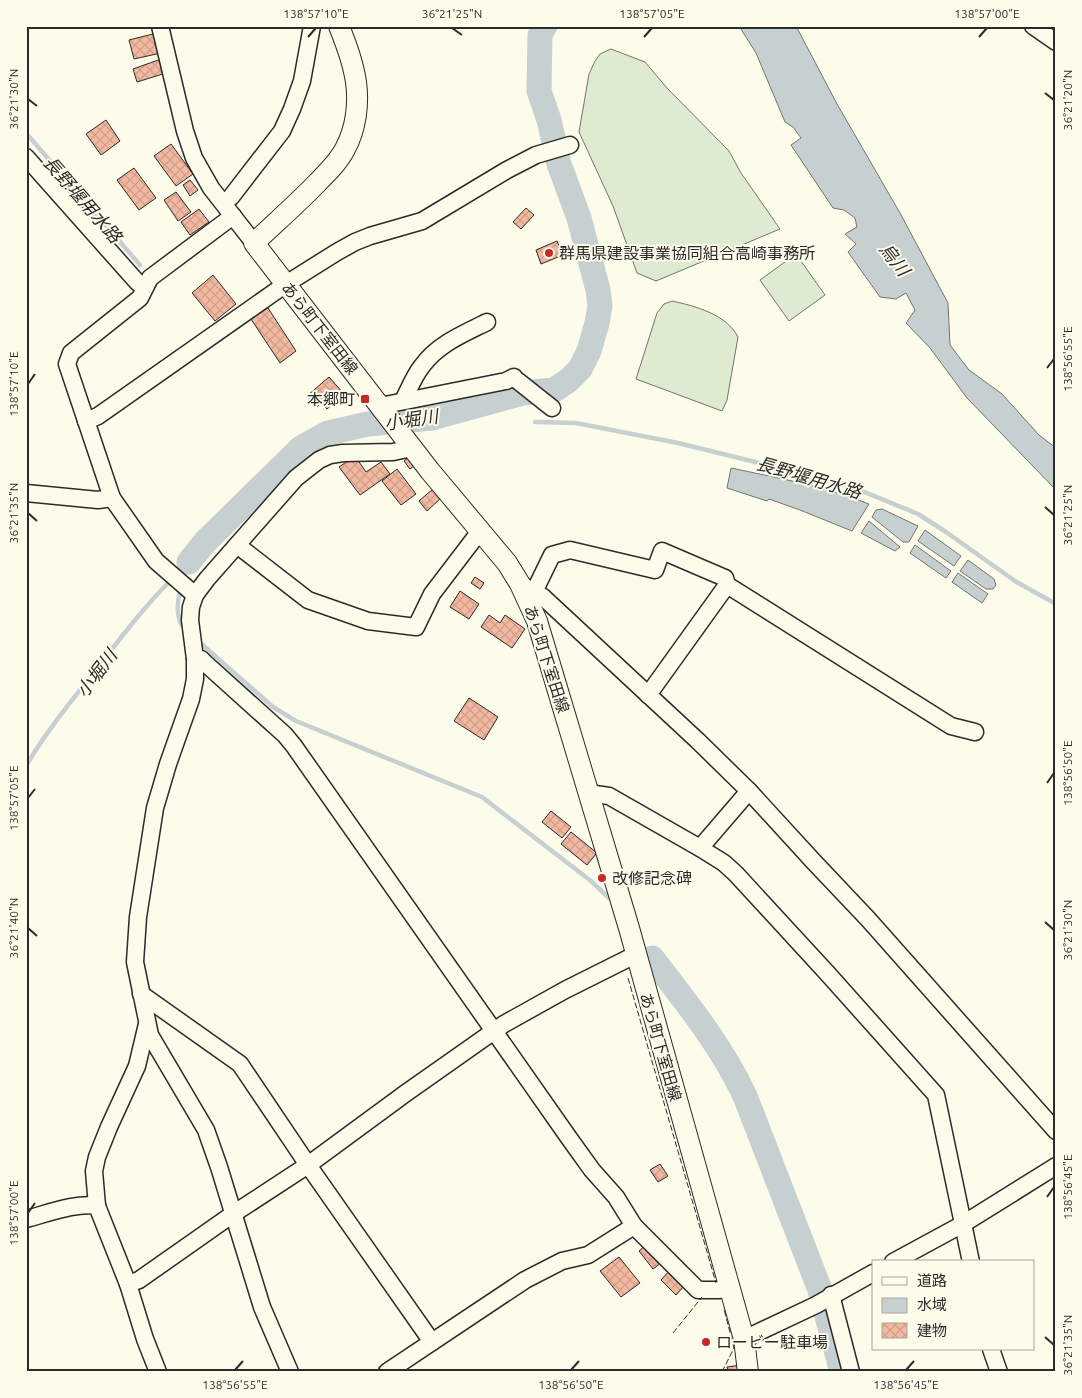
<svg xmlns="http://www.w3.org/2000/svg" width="1082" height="1398" font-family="Ubuntu,'Noto Sans JP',sans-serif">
  <defs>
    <pattern id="building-cross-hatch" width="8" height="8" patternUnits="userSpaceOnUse" patternTransform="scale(1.25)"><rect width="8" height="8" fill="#f2b8a0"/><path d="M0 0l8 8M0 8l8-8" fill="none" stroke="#d09e8a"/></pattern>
  </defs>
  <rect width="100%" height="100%" fill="#fdfbea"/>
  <g fill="#deebd1" stroke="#74746e">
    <path d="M611 49 645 62 667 88 729 151 741 173 780 229 656 281 637 273 613 206 579 132 589 74 595 61 600 54Z"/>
    <path d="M796 254 825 295 789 321 760 280Z"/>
    <path d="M672 301C695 306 726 314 738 337L727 400 722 411 636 379 657 313 664 304Z"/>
  </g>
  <g fill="#c7d0d0" stroke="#74746e">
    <path d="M739 26H796L837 104 900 213 948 303 950 345 969 370 1002 394 1039 435 1056 448V490L967 398 930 348 906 323 915 310 906 293 896 299 880 297 848 252 856 244 845 234 857 227 855 218 844 210 833 208 791 145 801 138 793 127 785 122 756 53Z"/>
    <path d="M731 468C778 478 824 486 869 504L852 531 800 510 769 499 767 501 727 488Z"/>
    <path d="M882 509 918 526 909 542H903L872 517 876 510Z"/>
    <path d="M869 521 900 547 895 551 861 533Z"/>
    <path d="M925 530 961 556 954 566 918 541Z"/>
    <path d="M915 545 951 571 946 578 910 553Z"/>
    <path d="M968 560 994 579 996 585 993 589H986L960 571Z"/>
    <path d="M958 573 988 594 982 603 952 582Z"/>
  </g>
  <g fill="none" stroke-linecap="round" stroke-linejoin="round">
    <g stroke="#c7d0d0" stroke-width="4.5">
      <path d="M26 133 140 265"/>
      <path d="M535 422 576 423 678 443 845 484 918 514 946 532 1015 581 1056 604"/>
      <path d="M183 580 189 562"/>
      <path d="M181 587C177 601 175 621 186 631"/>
      <path d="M198 641 273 707 296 721 482 797 591 881 609 898"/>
      <path d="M26 766C47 730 74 698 99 666 122 636 145 606 171 580"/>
    </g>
    <g stroke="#c7d0d0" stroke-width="25">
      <path d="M189 562 205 542 301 448 328 433 368 424 432 418 523 393 554 390 569 380 580 369 589 351 597 323 600 306 598 290 579 218 559 164 549 120 539 91 540 35 545 26"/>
      <path d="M652 958C686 1002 721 1045 745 1096L820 1290 842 1372"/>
    </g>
  </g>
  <g fill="url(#building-cross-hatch)" stroke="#2b2b2b">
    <path d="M157 33 161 53 134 59 129 40Z"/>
    <path d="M161 59 166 73 137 82 133 69Z"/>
    <path d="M106 120 120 141 101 155 86 134Z"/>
    <path d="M171 144 193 174 176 186 154 156Z"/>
    <path d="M134 168 156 198 139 210 117 180Z"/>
    <path d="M190 180 198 190 190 196 183 185Z"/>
    <path d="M176 192 191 212 178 221 164 200Z"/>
    <path d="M526 208 534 215 521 229 513 222Z"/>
    <path d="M199 209 209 222 190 235 181 222Z"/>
    <path d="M557 241 563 255 541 264 536 250Z"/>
    <path d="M213 275 236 304 215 321 192 293Z"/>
    <path d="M268 308 296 351 280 363 251 319Z"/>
    <path d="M329 377 344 394 327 409 321 403 317 407 307 396Z"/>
    <path d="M355 456 366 472 381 462 390 474 360 495 339 467Z"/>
    <path d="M409 457 415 465 410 469 404 461Z"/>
    <path d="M397 469 416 494 401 505 382 481Z"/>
    <path d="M434 488 442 497 427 511 419 501Z"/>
    <path d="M475 577 484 583 480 589 471 583Z"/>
    <path d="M460 591 479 604 469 619 450 607Z"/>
    <path d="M489 615 500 623 505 615 525 629 512 648 481 627Z"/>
    <path d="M469 698 498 717 484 740 454 721Z"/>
    <path d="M551 811 571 827 562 838 542 822Z"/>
    <path d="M571 832 597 853 587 865 561 844Z"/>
    <path d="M660 1164 668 1176 658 1182 650 1170Z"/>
    <path d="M647 1244 661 1263 653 1269 639 1251Z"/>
    <path d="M619 1257 640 1283 621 1297 600 1271Z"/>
    <path d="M670 1270 685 1285 676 1295 661 1280Z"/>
    <path d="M741 1365 742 1372H728L727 1367Z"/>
  </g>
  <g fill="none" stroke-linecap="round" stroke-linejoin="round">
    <g stroke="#2b2b2b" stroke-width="19">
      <g id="minor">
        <path d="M160 26 185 131 194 158 211 188 254 243"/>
        <path d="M1033 26 1056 42"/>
        <path d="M26 157 138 283 146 285"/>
        <path d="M224 203 231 197 282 131 292 109 302 81 312 26"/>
        <path d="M518 381 552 408"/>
        <path d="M403 401C409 389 414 376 422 366 438 344 463 334 487 322"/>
        <path d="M380 406 506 381 514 377"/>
        <path d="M86 421 98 416 286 284 337 252 355 242 370 236 422 221 507 170 536 155 570 145"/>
        <path d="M26 493 98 500 112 498"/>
        <path d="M237 545 308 600 368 621 416 627 432 594 480 531"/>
        <path d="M520 584 543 597 698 741 749 791 814 862 868 919 1056 1131"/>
        <path d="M534 592 552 555 570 550 655 570 662 551 725 578 727 585"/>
        <path d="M195 595 156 561 112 498 67 364 71 353 140 298 150 278 233 216"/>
        <path d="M195 659H201L205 663 285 735 294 746 569 1138 592 1170 616 1197 634 1226 698 1290H720L729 1287"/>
        <path d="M648 695 727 585 951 726 975 732"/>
        <path d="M588 793 609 796 700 848 724 863 736 874 828 974 936 1095 971 1262"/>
        <path d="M700 848 749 791"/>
        <path d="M141 994 240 1064 308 1165 432 1342"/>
        <path d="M97 1206 94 1171 97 1157 109 1127 137 1066 147 1024"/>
        <path d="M26 1219C46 1214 77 1202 97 1206L128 1284 145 1339 158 1372"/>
        <path d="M893 1262 963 1224 1056 1166"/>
        <path d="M128 1284 139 1280 233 1214 308 1165 406 1093 504 1024 565 990 635 955"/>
        <path d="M831 1295 851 1372"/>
        <path d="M744 1339 816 1305 873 1273"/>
        <path d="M991 1349 999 1372"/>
        <path d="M290 1372 262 1307 219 1167 206 1130 150 1035 135 962 138 917 155 808 168 764 191 699 195 679V659L190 620 191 607 195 595 207 579 296 478 319 460 330 455 343 453 393 452 412 448"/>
        <path d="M387 1372 525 1280 562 1261 588 1255 634 1226"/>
      </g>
    </g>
    <g stroke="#2b2b2b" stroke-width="22">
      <path id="major" d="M339 26C346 44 353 62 356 82 359 104 356 129 345 149 339 161 328 172 318 182 298 203 275 223 254 243L430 471 507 563 520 584 537 621 629 928 744 1339 748 1372"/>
    </g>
    <use href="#minor" stroke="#fdfbea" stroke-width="16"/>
    <use href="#major" stroke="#fdfbea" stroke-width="20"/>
    <g stroke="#2b2b2b" stroke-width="1" stroke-dasharray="6 2.5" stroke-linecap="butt">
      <path d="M628 978 716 1283"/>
      <path d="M673 1333 702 1297"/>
      <path d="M722 1372 734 1348 724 1309"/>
    </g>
  </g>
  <path fill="none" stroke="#2b2b2b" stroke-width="2" d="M452 28 462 35M308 37 316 28M644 37 652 28M979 37 987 28M1045 93 1054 100M28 99 37 106M1047 368 1054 359M28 384 35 374M1045 507 1054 515M28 513 37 521M1047 783 1054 773M28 798 35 789M1045 922 1054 930M28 928 37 936M1047 1197 1054 1187M28 1213 35 1203M1045 1337 1054 1345M235 1370 243 1361M571 1370 579 1361M906 1370 914 1361"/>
  <g fill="#c62828" stroke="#fdfbea" stroke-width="2">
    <circle cx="549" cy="253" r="5"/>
    <rect x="360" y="394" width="10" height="10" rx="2.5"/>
    <circle cx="602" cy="878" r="5"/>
    <circle cx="706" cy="1342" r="5"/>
  </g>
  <g text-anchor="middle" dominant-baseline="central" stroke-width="4" stroke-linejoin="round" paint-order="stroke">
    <g font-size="16" fill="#2b2b2b" stroke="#fdfbea" text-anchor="start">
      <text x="559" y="253">群馬県建設事業協同組合高崎事務所</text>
      <text x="355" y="399" text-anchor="end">本郷町</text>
      <text x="612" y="878">改修記念碑</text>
      <text x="716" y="1342">ロービー駐車場</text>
    </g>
    <g font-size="16" fill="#2b2b2b" stroke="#fdfbea">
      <text transform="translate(320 328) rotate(52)">あら町下室田線</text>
      <text transform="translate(547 659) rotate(72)">あら町下室田線</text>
      <text transform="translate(661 1047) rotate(74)">あら町下室田線</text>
    </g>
    <g font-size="18" font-style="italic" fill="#2b2b2b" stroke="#fdfbea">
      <text transform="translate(83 199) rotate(49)">長野堰用水路</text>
      <text transform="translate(895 259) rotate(52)">烏川</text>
      <text transform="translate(411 419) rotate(-8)">小堀川</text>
      <text transform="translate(809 477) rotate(16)">長野堰用水路</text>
      <text transform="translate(96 673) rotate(-53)">小堀川</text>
    </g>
  </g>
  <rect width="1082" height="1398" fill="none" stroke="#fdfbea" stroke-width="55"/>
  <rect x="872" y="1260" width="162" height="90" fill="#fdfbea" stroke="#a9a89e"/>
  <rect x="882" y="1277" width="25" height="8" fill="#fdfbea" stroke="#a9a89e"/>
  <text x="917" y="1286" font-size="15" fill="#2b2b2b">道路</text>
  <rect x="882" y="1298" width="25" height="15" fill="#c7d0d0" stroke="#a9a89e"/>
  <text x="917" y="1310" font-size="15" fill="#2b2b2b">水域</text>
  <rect x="882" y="1323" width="25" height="15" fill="url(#building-cross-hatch)" stroke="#a9a89e"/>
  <text x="917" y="1336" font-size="15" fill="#2b2b2b">建物</text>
  <rect x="28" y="28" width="1026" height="1342" fill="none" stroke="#2b2b2b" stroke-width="2"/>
  <g font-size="12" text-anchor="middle" fill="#2b2b2b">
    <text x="316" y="18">138°57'10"E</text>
    <text x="452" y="18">36°21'25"N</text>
    <text x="652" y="18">138°57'05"E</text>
    <text x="987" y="18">138°57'00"E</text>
    <text transform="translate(14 99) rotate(-90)" y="4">36°21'30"N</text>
    <text transform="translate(1068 100) rotate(-90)" y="4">36°21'20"N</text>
    <text transform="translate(1068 359) rotate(-90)" y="4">138°56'55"E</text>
    <text transform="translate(14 384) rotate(-90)" y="4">138°57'10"E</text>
    <text transform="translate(14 513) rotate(-90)" y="4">36°21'35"N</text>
    <text transform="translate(1068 515) rotate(-90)" y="4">36°21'25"N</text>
    <text transform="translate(1068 773) rotate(-90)" y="4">138°56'50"E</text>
    <text transform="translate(14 798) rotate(-90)" y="4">138°57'05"E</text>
    <text transform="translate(14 928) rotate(-90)" y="4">36°21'40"N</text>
    <text transform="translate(1068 930) rotate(-90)" y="4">36°21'30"N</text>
    <text transform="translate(1068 1187) rotate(-90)" y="4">138°56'45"E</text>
    <text transform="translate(14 1213) rotate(-90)" y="4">138°57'00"E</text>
    <text transform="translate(1068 1345) rotate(-90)" y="4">36°21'35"N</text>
    <text x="235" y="1389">138°56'55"E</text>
    <text x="571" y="1389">138°56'50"E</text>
    <text x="906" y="1389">138°56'45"E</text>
  </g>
</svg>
